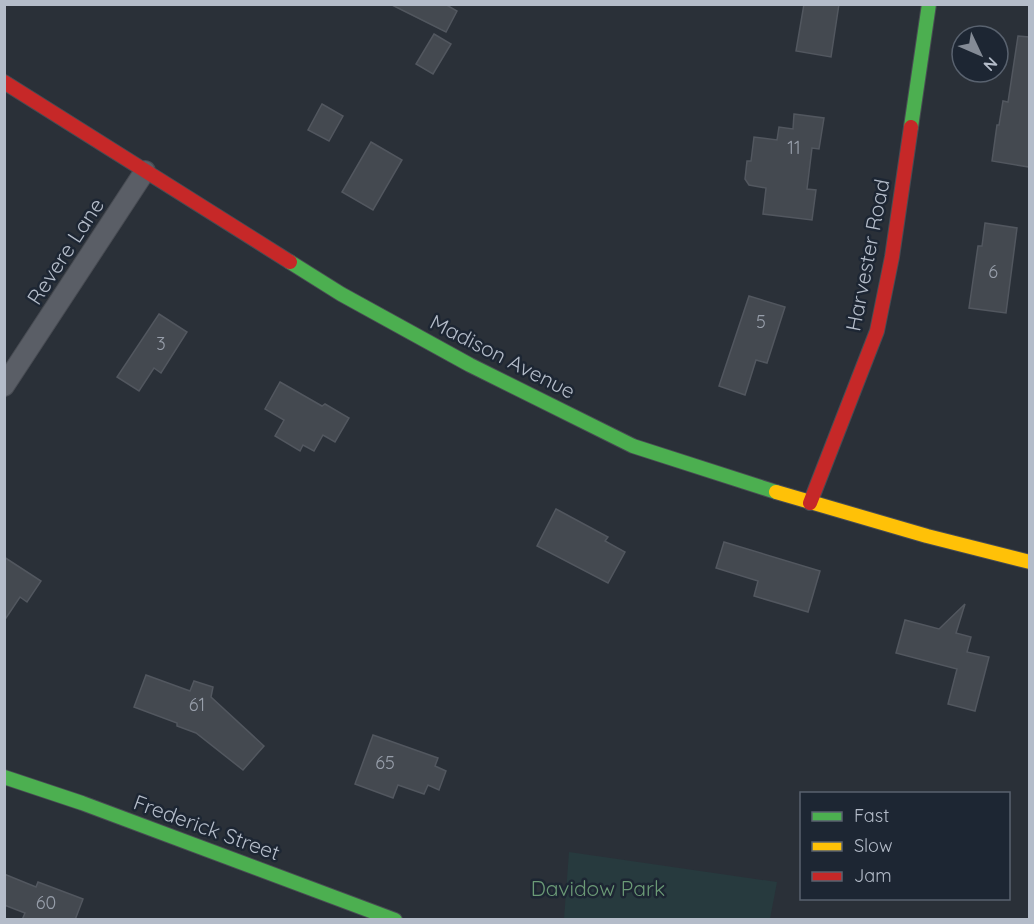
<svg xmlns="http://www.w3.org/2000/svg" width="1034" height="924" font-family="Quicksand,sans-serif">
  <rect width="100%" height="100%" fill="#2a3038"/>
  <path fill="#273a3e" d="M569 852 777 882 770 919H564Z"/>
  <g fill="#444950" stroke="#52575f" stroke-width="1.5">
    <path d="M390 4H445L457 11 446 32Z"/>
    <path d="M804 4H839L831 57 796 51Z"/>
    <path d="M434 34 451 44 433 74 416 64Z"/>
    <path d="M1018 36 1029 37V167L992 161 997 125H999L1003 101 1008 102Z"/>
    <path d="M322 104 343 116 329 141 308 130Z"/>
    <path d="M794 114 824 118 819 149 812 148 807 189 816 190 812 220 763 214 766 188 749 185 745 179 747 161H751L754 137 777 140 779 127 793 129Z"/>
    <path d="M371 142 402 160 373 210 342 192Z"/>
    <path d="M985 223 1017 228 1006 313 969 308 978 246H982Z"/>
    <path d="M749 296 785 307 767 363 756 360 745 395 719 386Z"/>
    <path d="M159 314 187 332 161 373 154 368 139 391 117 377Z"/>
    <path d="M280 382 322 406 325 404 349 418 335 442 323 435 314 451 303 445 300 451 275 436 284 420 265 409Z"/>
    <path d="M556 509 608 537 605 541 625 552 608 583 537 546Z"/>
    <path d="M724 542 820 571 808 612 754 596 758 581 716 568Z"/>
    <path d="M4 557 41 581 27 602 20 597 4 621Z"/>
    <path d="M965 604 956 633 971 637 967 652 989 657 975 711 948 704 957 669 896 653 905 620 939 629Z"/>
    <path d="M146 675 190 691 194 681 213 687 211 697 264 746 243 770 196 733 177 726V723L134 707Z"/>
    <path d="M373 735 438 758 435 766 446 771 439 790 428 785 424 794 398 785 393 798 355 784Z"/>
    <path d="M4 874 36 887 38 882 83 899 75 920H22L25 913 4 905Z"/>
  </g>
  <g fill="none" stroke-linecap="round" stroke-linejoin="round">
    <g stroke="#484c53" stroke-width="22">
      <path id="street" d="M4 386 145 171"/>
    </g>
    <g stroke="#484c53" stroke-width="16">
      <g id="fast">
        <path d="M911 127 929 4"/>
        <path d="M290 262 341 294 470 365 633 446 776 492"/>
        <path d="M4 777 82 803 395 920"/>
      </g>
    </g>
    <g stroke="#484c53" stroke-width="16">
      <path id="slow" d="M776 492 927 536 1030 562"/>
    </g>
    <g stroke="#484c53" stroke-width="16">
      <g id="jam">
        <path d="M4 82 290 262"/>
        <path d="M810 503 877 331 892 257 911 127"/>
      </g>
    </g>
    <use href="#street" stroke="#5a5e66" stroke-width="20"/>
    <use href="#fast" stroke="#4caf50" stroke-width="14"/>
    <use href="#slow" stroke="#ffc107" stroke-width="14"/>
    <use href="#jam" stroke="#c62828" stroke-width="14"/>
  </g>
  <g text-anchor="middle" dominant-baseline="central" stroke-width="5" stroke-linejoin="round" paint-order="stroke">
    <g font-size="18" fill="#989fab">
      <text x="794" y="147">11</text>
      <text x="993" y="271">6</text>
      <text x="761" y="321">5</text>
      <text x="161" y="343">3</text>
      <text x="197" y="704">61</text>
      <text x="385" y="762">65</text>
      <text x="46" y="902">60</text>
    </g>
    <g font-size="21" fill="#b4bcc9" stroke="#1d2633">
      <text transform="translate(65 251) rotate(-57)">Revere Lane</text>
      <text transform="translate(867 255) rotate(-79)">Harvester Road</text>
      <text transform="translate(503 356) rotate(27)">Madison Avenue</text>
      <text transform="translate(207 827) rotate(20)">Frederick Street</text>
    </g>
    <g font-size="21" fill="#6b9a76" stroke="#1d2633">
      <text x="598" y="888">Davidow Park</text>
    </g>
  </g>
  <rect width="1034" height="924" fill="none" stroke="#b4bcc9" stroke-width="12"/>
  <rect x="800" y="792" width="210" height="108" fill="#1d2633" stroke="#59626f" stroke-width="1.5"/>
  <rect x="812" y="812" width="30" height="9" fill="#4caf50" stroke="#59626f" stroke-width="1.5"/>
  <text x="854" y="822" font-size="18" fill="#b4bcc9">Fast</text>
  <rect x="812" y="842" width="30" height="9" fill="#ffc107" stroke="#59626f" stroke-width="1.5"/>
  <text x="854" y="852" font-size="18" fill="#b4bcc9">Slow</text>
  <rect x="812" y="872" width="30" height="9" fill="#c62828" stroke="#59626f" stroke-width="1.5"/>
  <text x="854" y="882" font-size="18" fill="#b4bcc9">Jam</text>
  <g transform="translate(980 54) rotate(134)"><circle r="28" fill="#1d2633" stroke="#59626f" stroke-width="1.5"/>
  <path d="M0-4.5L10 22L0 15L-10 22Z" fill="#848b96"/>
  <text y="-9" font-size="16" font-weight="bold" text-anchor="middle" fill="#b4bcc9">N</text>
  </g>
</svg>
